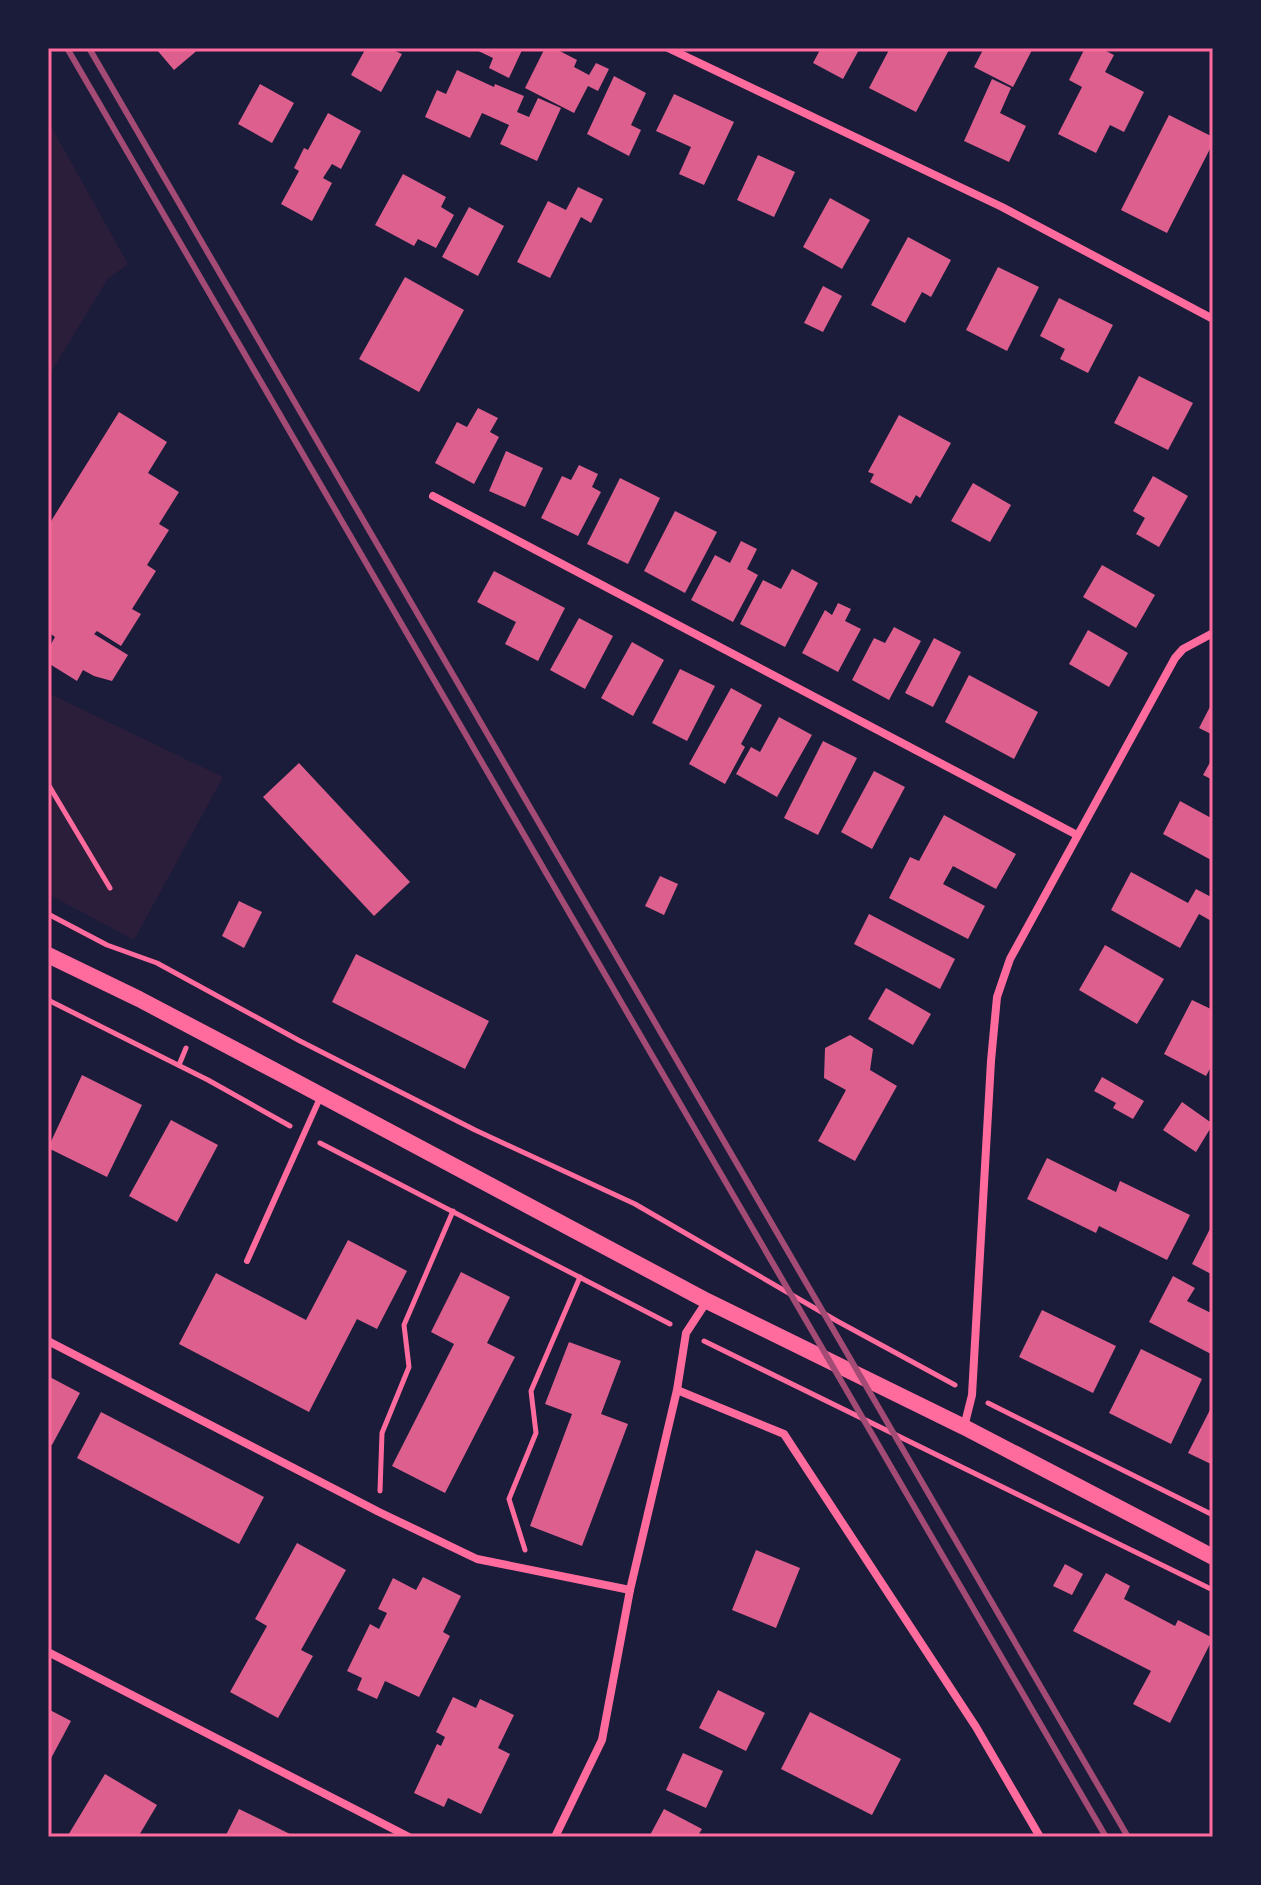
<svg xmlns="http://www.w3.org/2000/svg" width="1261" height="1885" font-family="'Asap Condensed',sans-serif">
  <rect width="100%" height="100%" fill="#1b1b3a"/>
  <g fill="#2a1e3b">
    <path d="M48 121 128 264 107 280 48 377Z"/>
    <path d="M48 693 223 777 134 940 48 894Z"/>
  </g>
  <g fill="#dd5f8e">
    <path d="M160 48H200L174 70 157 50Z"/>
    <path d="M366 48H395L393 50 402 54 381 92 351 75Z"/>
    <path d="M472 48H523L509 78 489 68 493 58Z"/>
    <path d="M545 48H554L577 60 574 67 589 75 596 63 609 69 598 91 588 86 574 113 525 88Z"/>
    <path d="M821 48H860L843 79 813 63Z"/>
    <path d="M890 48H950L916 112 869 88Z"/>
    <path d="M984 48H1033L1013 87 974 67Z"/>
    <path d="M1085 48H1100L1114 55 1105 72 1144 92 1124 132 1110 125 1096 153 1058 134 1082 87 1069 80Z"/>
    <path d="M457 70 494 87 495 84 524 96 517 112 529 117 538 98 561 108 537 161 500 144 509 125 482 113 470 138 425 117 437 90 446 94Z"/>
    <path d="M614 76 646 93 631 125 641 130 629 156 587 134Z"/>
    <path d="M992 79 1011 88 1000 113 1026 126 1009 162 964 141Z"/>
    <path d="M260 84 294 103 272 143 238 124Z"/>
    <path d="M674 94 734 122 704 185 679 174 691 147 656 131Z"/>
    <path d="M328 113 361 131 341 169 332 164 323 178 332 183 312 221 281 204 299 171 294 168 304 148 308 150Z"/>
    <path d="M1169 115 1213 137V143L1167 233 1121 210Z"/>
    <path d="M758 155 795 172 774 217 737 200Z"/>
    <path d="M403 174 446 197 441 207 454 215 436 248 418 239 414 246 375 225Z"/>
    <path d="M578 187 603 199 591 223 581 217 550 278 517 262 548 201 566 210Z"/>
    <path d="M830 198 870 220 842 269 803 247Z"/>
    <path d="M469 207 504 226 478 276 442 257Z"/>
    <path d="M908 237 951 260 931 297 922 292 905 323 871 305Z"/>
    <path d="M998 267 1039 287 1007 351 966 330Z"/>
    <path d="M405 277 464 310 419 392 359 359Z"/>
    <path d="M823 286 842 296 823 332 804 323Z"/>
    <path d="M1059 298 1113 325 1088 373 1060 359 1065 349 1040 336Z"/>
    <path d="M1139 376 1193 403 1168 450 1114 423Z"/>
    <path d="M478 408 498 418 490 432 499 437 474 484 435 463 457 422 467 427Z"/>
    <path d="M119 412 167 442 148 473 179 492 159 524 169 530 147 565 156 571 132 609 141 614 121 646 97 631 94 634 128 655 112 681 94 676 83 670 77 681 48 663V649L55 637 48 632V526Z"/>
    <path d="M899 415 951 443 920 498 916 495 911 504 870 482 874 474 868 472Z"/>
    <path d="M506 451 543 468 525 507 489 491Z"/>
    <path d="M579 465 598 474 592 487 601 492 578 536 541 518 562 476 571 480Z"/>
    <path d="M1153 476 1188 496 1159 547 1136 534 1145 518 1133 511Z"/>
    <path d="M620 478 660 498 628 564 587 544Z"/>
    <path d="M973 483 1011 505 990 542 951 521Z"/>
    <path d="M675 511 717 532 685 593 644 571Z"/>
    <path d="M741 541 757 549 747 569 758 575 733 622 691 600 715 555 730 563Z"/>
    <path d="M1102 565 1155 595 1136 628 1083 597Z"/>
    <path d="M792 569 818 583 785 647 740 624 763 580 781 589Z"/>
    <path d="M494 571 565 608 538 661 505 644 516 622 477 602Z"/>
    <path d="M838 603 851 609 845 621 861 629 838 672 802 653 825 610 832 615Z"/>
    <path d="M579 618 613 636 585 689 550 670Z"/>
    <path d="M894 627 921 641 889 700 852 680 874 638 885 643Z"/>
    <path d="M1088 630 1128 653 1109 687 1069 664Z"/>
    <path d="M934 638 961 652 933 707 905 693Z"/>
    <path d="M632 642 664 660 633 716 601 698Z"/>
    <path d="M680 669 715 686 687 741 652 723Z"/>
    <path d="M969 675 1038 712 1014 759 945 722Z"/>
    <path d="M731 688 762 705 741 744 745 747 725 784 689 764Z"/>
    <path d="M1213 701V735L1199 728Z"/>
    <path d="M779 717 812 735 777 797 736 774 751 747 760 752Z"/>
    <path d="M823 741 857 758 818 835 784 818Z"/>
    <path d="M1213 757V780L1203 775Z"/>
    <path d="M299 763 410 882 374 916 263 797Z"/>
    <path d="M874 771 905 787 872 849 841 832Z"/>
    <path d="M1180 801 1213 819V861L1163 834Z"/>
    <path d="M944 815 1016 854 996 889 953 866 943 884 985 906 968 939 889 898 910 857 919 861Z"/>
    <path d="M1131 872 1188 903 1196 889 1213 898V922L1199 914 1180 948 1111 910Z"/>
    <path d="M660 876 678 884 664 915 645 906Z"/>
    <path d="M239 901 262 912 244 948 222 936Z"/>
    <path d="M869 914 955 959 940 989 854 944Z"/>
    <path d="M1105 945 1164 979 1137 1024 1079 990Z"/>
    <path d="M356 954 489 1021 465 1069 332 1002Z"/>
    <path d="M886 988 931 1014 913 1045 868 1019Z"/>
    <path d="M1192 1000 1213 1010V1063L1206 1076 1164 1054Z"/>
    <path d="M850 1035 873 1049 870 1070 897 1086 855 1161 818 1141 846 1090 824 1078 825 1048Z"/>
    <path d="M82 1075 142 1105 107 1177 48 1148Z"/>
    <path d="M1102 1077 1144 1101 1133 1119 1113 1108 1116 1103 1094 1091Z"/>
    <path d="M1182 1102 1213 1124 1196 1152 1163 1130Z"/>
    <path d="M171 1120 218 1145 177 1222 129 1196Z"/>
    <path d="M1047 1158 1116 1192 1120 1181 1190 1215 1167 1260 1099 1226 1096 1233 1027 1199Z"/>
    <path d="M1213 1223V1275L1192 1264Z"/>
    <path d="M348 1240 407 1271 377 1329 357 1319 309 1412 179 1344 216 1273 306 1320Z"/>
    <path d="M461 1272 510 1297 487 1343 515 1357 445 1493 392 1466 454 1344 431 1332Z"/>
    <path d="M1173 1276 1195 1288 1187 1301 1213 1314V1355L1149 1322Z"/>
    <path d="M1042 1310 1116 1346 1093 1393 1019 1357Z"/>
    <path d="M569 1342 621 1361 601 1414 628 1424 582 1546 530 1526 572 1414 545 1404Z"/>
    <path d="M1141 1349 1202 1379 1171 1444 1109 1413Z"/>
    <path d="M48 1376 80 1393 52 1445 48 1443Z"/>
    <path d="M1213 1404V1465L1188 1453Z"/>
    <path d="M101 1412 264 1497 239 1544 77 1458Z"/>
    <path d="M297 1543 346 1570 301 1650 313 1656 278 1718 230 1692 267 1626 255 1619Z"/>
    <path d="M756 1550 800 1568 776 1628 732 1610Z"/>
    <path d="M1065 1564 1083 1574 1072 1595 1053 1586Z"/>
    <path d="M1106 1573 1130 1586 1124 1599 1175 1626 1178 1620 1213 1638 1170 1723 1133 1704 1151 1671 1073 1631Z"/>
    <path d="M423 1577 461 1596 443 1632 450 1636 419 1697 385 1681 377 1699 357 1690 362 1678 347 1671 370 1624 379 1629 387 1613 378 1609 393 1578 416 1590Z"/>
    <path d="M718 1690 765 1713 746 1751 699 1728Z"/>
    <path d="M453 1697 476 1708 480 1699 514 1715 498 1748 510 1754 481 1814 448 1798 444 1807 414 1793 437 1744 441 1746 445 1737 436 1732Z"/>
    <path d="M48 1709 71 1721 48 1764Z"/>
    <path d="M810 1712 901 1759 872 1815 781 1769Z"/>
    <path d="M683 1753 723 1771 706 1808 666 1790Z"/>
    <path d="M105 1774 157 1805 138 1837H67Z"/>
    <path d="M239 1809 296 1837H225Z"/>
    <path d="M664 1809 702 1829 697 1837H649Z"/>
  </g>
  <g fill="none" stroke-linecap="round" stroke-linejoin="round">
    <g stroke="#ff6b9d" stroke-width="5">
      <path d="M48 784 110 888"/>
      <path d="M48 914 107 945 157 963 300 1041 475 1130 635 1204 837 1321 955 1385"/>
      <path d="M48 1000 208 1080 290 1126"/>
      <path d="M179 1065 186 1048"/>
      <path d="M320 1143 670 1324"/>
      <path d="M704 1341 1213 1590"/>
      <path d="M988 1403 1213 1515"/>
      <path d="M380 1491 382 1433 409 1367 404 1325 453 1211"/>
      <path d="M525 1550 509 1499 536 1433 531 1391 580 1277"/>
    </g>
    <path stroke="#ff6b9d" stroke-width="6" d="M247 1261 320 1098"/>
    <g stroke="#ff6b9d" stroke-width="8">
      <path d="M668 48 1002 207 1213 319"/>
      <path d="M433 496 1077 835"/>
      <path d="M48 1341 379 1512 477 1559 630 1590"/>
      <path d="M677 1390 784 1434 976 1727 1040 1837"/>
      <path d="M964 1427 972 1395 991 1061 997 997 1010 959 1175 658 1183 649 1213 633"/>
      <path d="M48 1652 409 1837"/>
      <path d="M555 1837 602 1740 630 1590 677 1390 686 1333 707 1301"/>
    </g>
    <path stroke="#ff6b9d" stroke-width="16" d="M48 955 139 999 287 1077 707 1301 964 1427 1213 1557"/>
    <g stroke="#a44b75" stroke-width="6">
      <path d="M67 48 1106 1837"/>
      <path d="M89 48 1128 1837"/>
    </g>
  </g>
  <rect width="1261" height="1885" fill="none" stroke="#1b1b3a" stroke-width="100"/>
  <rect x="50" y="50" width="1161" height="1785" fill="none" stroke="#ff6b9d" stroke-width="3"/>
</svg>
